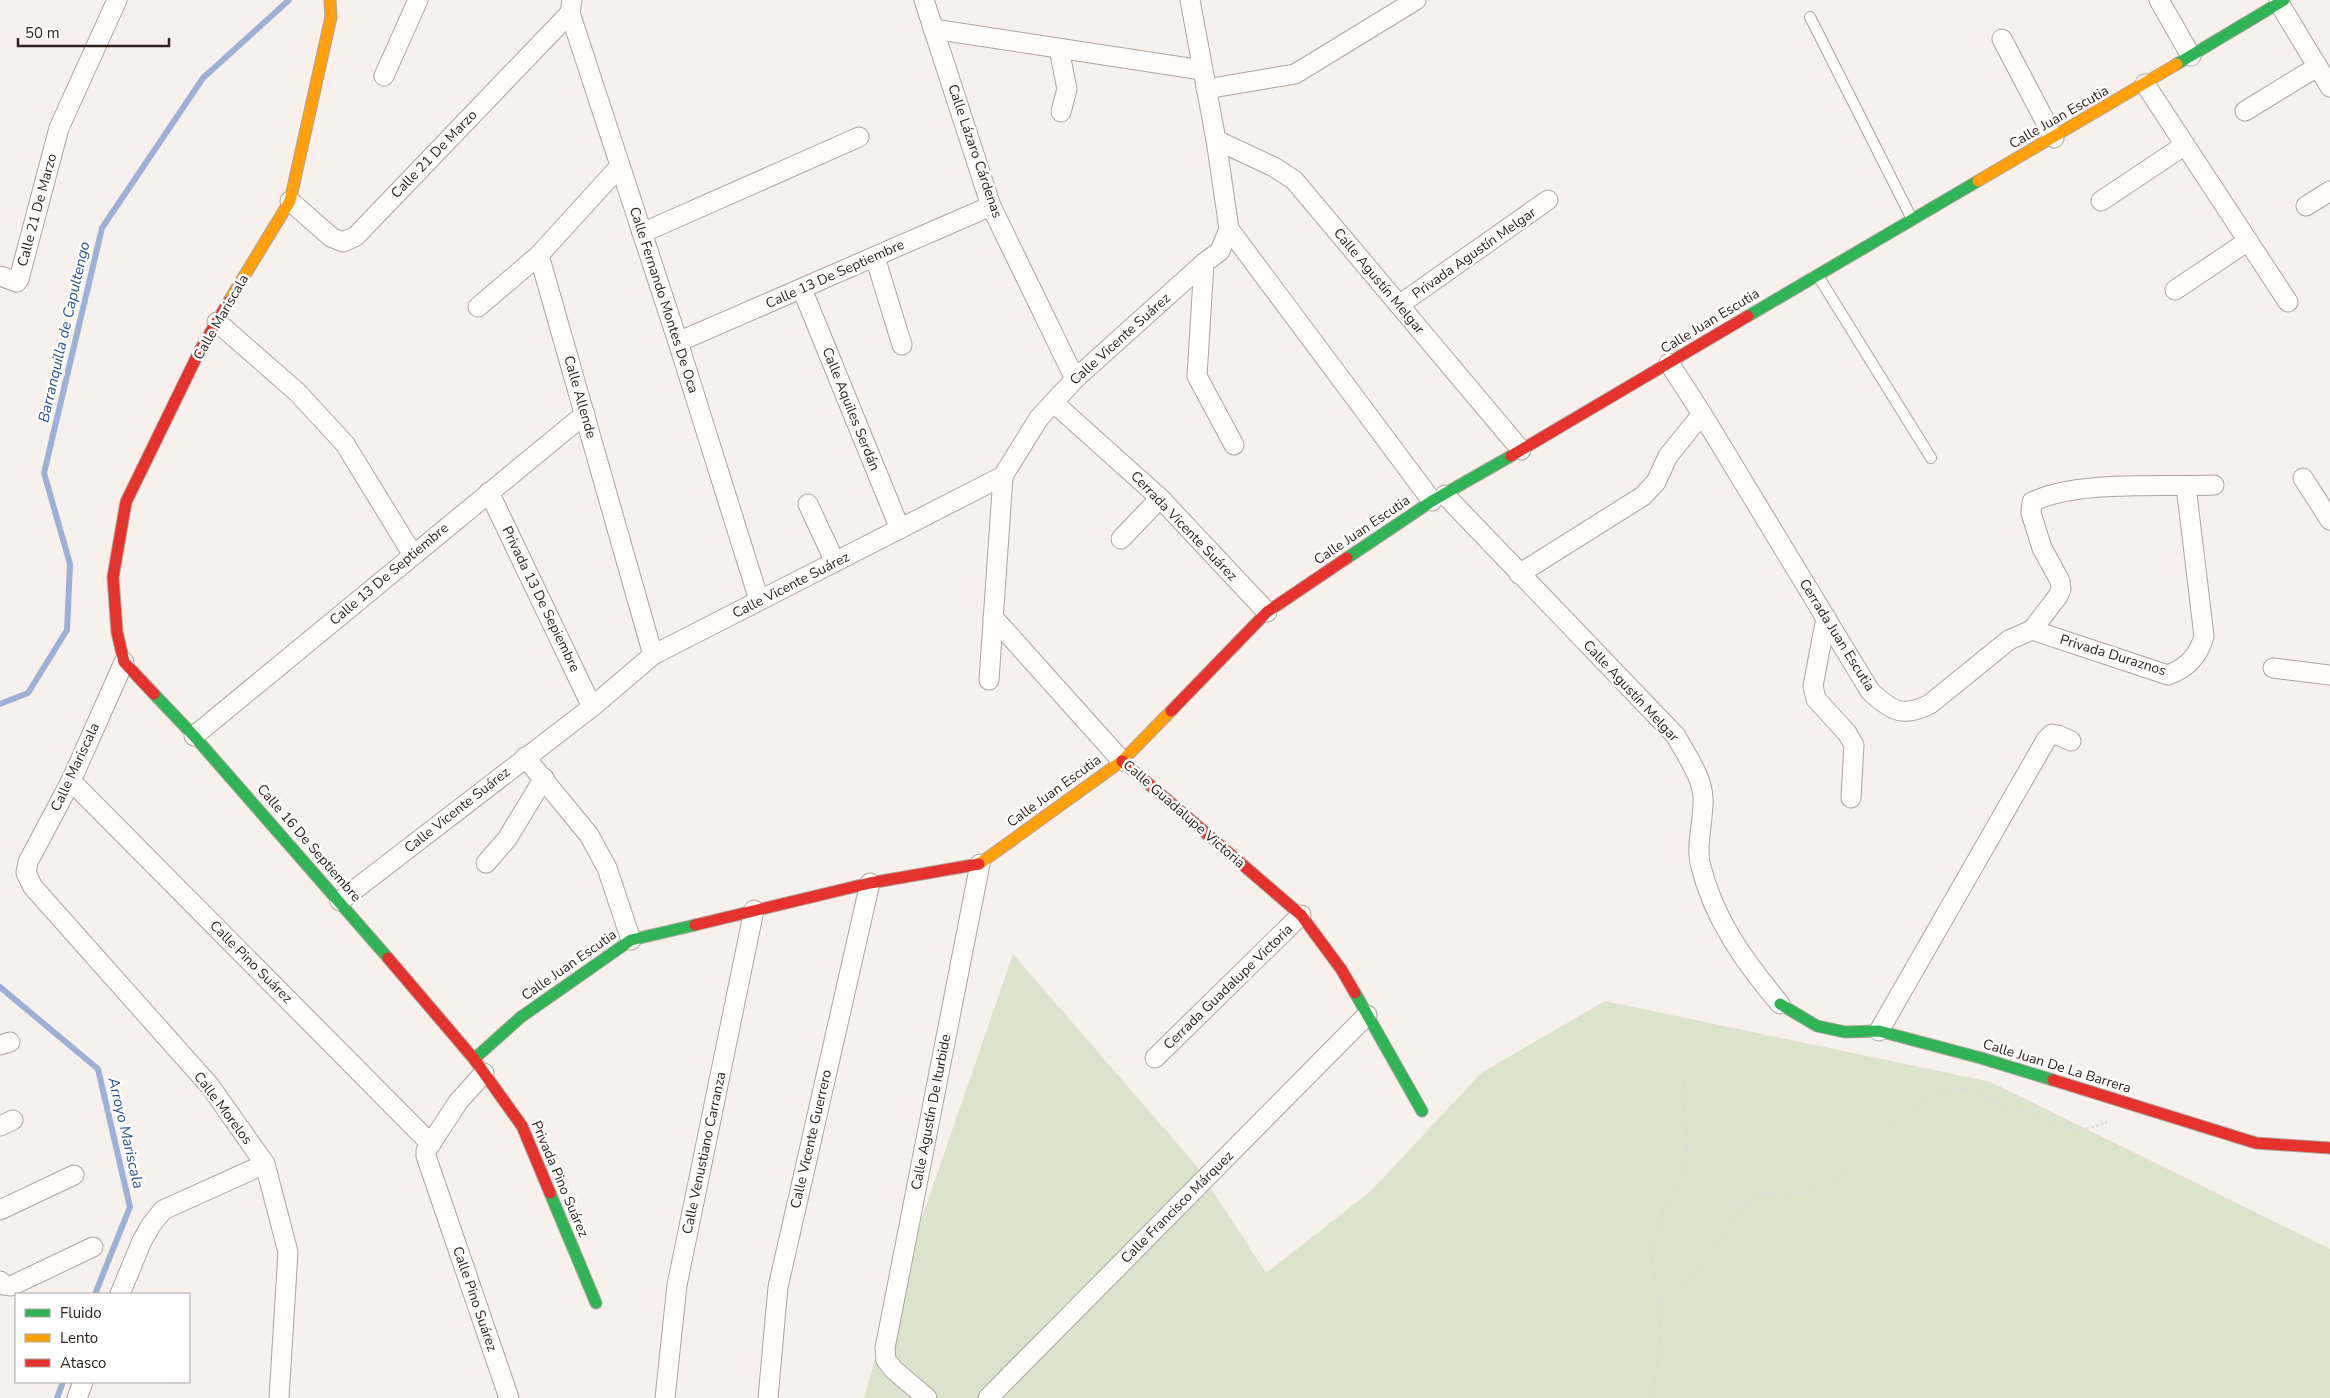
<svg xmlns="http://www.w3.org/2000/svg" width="2330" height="1398" font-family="'Nunito Sans',sans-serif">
  <rect width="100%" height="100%" fill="#f8f0ec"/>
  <path fill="#dce3cc" d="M1013 954 1195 1164 1266 1273 1371 1191 1481 1073 1605 1001 1991 1082 2330 1249V1398H864L882 1334Z"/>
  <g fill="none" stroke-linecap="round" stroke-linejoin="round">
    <g stroke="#9cb1d8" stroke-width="6">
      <path d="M0 704 28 693 67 630 70 564 44 473 102 228 203 78 289 0"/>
      <path d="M0 987 98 1069 130 1207 95 1294"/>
      <path d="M57 1398 63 1382"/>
    </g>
    <g stroke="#ada49e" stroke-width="12">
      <g id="lane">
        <path d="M1810 17 1912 219"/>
        <path d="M1818 276 1931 458"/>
      </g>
    </g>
    <g stroke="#ada49e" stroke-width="21">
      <g id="street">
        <path d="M572 0 570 13 678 342 759 600"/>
        <path d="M924 0 991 206 1075 379"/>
        <path d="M2159 0 2191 56"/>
        <path d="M2279 3 2330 87"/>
        <path d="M933 29 1202 70"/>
        <path d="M2002 39 2054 138"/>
        <path d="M1059 49 1067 89 1061 112"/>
        <path d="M384 76 418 0"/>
        <path d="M2145 84 2288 302"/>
        <path d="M1206 89 1295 74 1416 0"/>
        <path d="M2245 111 2317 67"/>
        <path d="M1216 140 1274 167 1294 180 1521 450"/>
        <path d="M290 201 331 237 343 242 356 236 570 13"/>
        <path d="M2101 201 2185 145"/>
        <path d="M2306 206 2330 191"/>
        <path d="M1229 229 1432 501"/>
        <path d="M642 233 859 137"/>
        <path d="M539 255 653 655"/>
        <path d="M875 257 902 345"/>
        <path d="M1204 263 1197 376 1234 445"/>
        <path d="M0 276 17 282 19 279 59 128 117 0"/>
        <path d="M802 289 900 529"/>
        <path d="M2175 290 2248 241"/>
        <path d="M1399 305 1548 200"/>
        <path d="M478 307 539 255 620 166"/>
        <path d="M217 322 297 392 345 444 413 555"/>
        <path d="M678 342 991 206"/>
        <path d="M1669 363 1702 414 1870 691C1891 711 1903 718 1930 704L2009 640 2032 630 2058 596 2061 589 2060 581 2042 548 2031 513 2032 502C2076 480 2163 487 2214 485"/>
        <path d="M1054 403 1160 498 1267 612"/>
        <path d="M2303 478 2330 520"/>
        <path d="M489 492 592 707"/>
        <path d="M1445 495 1676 736C1686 755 1702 776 1703 798 1704 819 1696 843 1700 863 1713 918 1744 961 1780 1004"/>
        <path d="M808 504 835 562"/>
        <path d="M1121 539 1160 498"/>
        <path d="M1519 574 1643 496 1656 482 1668 456 1702 414"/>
        <path d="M993 617 1122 761"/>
        <path d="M1826 618 1813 686 1816 699 1847 733 1854 745 1851 798"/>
        <path d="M2032 630 2168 675C2188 668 2199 655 2204 636L2186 486"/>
        <path d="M124 662 71 781 28 862 26 873 33 887 210 1086 265 1164 288 1252 279 1398"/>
        <path d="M2273 668 2330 675"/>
        <path d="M989 680 1003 476"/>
        <path d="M194 736 585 414"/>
        <path d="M525 757 589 835 607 868 631 940"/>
        <path d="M71 781 431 1144"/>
        <path d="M486 863 507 839 544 778"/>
        <path d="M340 901 592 707 653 655 1003 476 1039 418 1075 379 1204 263 1220 251 1229 229 1216 140 1190 0"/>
        <path d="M1879 1031 2046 740 2052 734 2058 735 2071 741"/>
        <path d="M0 1045 10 1042"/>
        <path d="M1155 1058 1301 915"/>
        <path d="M484 1073 458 1102 426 1151V1156L509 1398"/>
        <path d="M0 1126 13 1120"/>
        <path d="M0 1210 74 1175"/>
        <path d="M0 1281 4 1285 11 1286 93 1247"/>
        <path d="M120 1294 142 1241 151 1225 163 1210 265 1164"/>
        <path d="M77 1398 83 1382"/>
        <path d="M665 1398 677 1285 754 910"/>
        <path d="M768 1398 778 1287 870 883"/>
        <path d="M927 1398 894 1370 886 1360 885 1348 980 864"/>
        <path d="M988 1398 1367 1015"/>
      </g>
    </g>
    <g stroke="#ada49e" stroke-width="13">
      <g id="fast">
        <path d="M2177 64 2284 0"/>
        <path d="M1748 316 1978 181"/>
        <path d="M1347 558 1432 501 1511 456"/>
        <path d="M154 694 194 736 388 958"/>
        <path d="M1355 993 1422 1111"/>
        <path d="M1780 1004 1817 1026 1845 1032 1879 1031 1981 1058 2053 1080"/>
        <path d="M474 1059 521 1017 631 940 695 925"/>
        <path d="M550 1193 596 1303"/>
      </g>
    </g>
    <g stroke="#ada49e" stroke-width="13">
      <g id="slow">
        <path d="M1978 181 2177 64"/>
        <path d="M229 301 290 201 331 17 330 0"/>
        <path d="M979 864 1122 761 1171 711"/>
      </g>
    </g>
    <g stroke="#ada49e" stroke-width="13">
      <g id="jam">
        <path d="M1511 456 1748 316"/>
        <path d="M154 694 124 662 117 632 113 577 126 502 200 350 229 301"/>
        <path d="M1171 711 1267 612 1347 558"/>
        <path d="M1122 761 1301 915 1341 969 1355 993"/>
        <path d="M695 925 870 883 979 864"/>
        <path d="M388 958 474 1059 522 1126 550 1193"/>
        <path d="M2053 1080 2256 1143 2330 1148"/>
      </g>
    </g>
    <g stroke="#dddad8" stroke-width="3" stroke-dasharray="2.5 2.5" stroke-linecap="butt">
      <path d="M1659 1304C1675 1290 1692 1277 1706 1260 1722 1241 1733 1212 1754 1197 1763 1191 1770 1196 1780 1195 1796 1195 1820 1189 1834 1180 1881 1152 1901 1096 1961 1090 1976 1089 1984 1096 1996 1102 2007 1108 2017 1109 2029 1112 2037 1115 2045 1120 2052 1125 2069 1134 2090 1129 2107 1122"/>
      <path d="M1653 1398 1661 1331 1651 1252 1664 1210 1685 1171 1688 1154 1683 1091 1685 1081 1691 1071"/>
    </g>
    <use href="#lane" stroke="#fefdfc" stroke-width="10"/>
    <use href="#street" stroke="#fefdfc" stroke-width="19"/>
    <use href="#fast" stroke="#30b455" stroke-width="11"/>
    <use href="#slow" stroke="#ff9f0a" stroke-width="11"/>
    <use href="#jam" stroke="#e5322d" stroke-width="11"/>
  </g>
  <g text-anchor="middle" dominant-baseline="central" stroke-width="5" stroke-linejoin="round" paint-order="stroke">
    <g font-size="14" fill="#2f211b" stroke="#fff">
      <text transform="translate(2059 117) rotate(-30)">Calle Juan Escutia</text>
      <text transform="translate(975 151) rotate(71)">Calle Lázaro Cárdenas</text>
      <text transform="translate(434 154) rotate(-46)">Calle 21 De Marzo</text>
      <text transform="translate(37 210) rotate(-75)">Calle 21 De Marzo</text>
      <text transform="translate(1474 253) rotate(-35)">Privada Agustín Melgar</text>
      <text transform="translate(835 274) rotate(-24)">Calle 13 De Septiembre</text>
      <text transform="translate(1379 281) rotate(50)">Calle Agustín Melgar</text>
      <text transform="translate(664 300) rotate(72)">Calle Fernando Montes De Oca</text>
      <text transform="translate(221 317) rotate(-60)">Calle Mariscala</text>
      <text transform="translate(1710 321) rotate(-31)">Calle Juan Escutia</text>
      <text transform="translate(1120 339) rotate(-42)">Calle Vicente Suárez</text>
      <text transform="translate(580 397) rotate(74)">Calle Allende</text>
      <text transform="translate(851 409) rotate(68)">Calle Aquiles Serdán</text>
      <text transform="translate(1184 526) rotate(46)">Cerrada Vicente Suárez</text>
      <text transform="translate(1362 530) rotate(-34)">Calle Juan Escutia</text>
      <text transform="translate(389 574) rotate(-40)">Calle 13 De Septiembre</text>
      <text transform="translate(791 585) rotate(-27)">Calle Vicente Suárez</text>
      <text transform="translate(541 599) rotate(64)">Privada 13 De Sepiembre</text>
      <text transform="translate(1837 635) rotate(58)">Cerrada Juan Escutia</text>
      <text transform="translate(2113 655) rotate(17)">Privada Duraznos</text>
      <text transform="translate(1631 691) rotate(47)">Calle Agustín Melgar</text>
      <text transform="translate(75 767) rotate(-65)">Calle Mariscala</text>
      <text transform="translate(1054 791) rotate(-36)">Calle Juan Escutia</text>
      <text transform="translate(457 810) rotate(-38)">Calle Vicente Suárez</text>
      <text transform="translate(1184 814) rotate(41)">Calle Guadalupe Victoria</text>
      <text transform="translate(309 843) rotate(49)">Calle 16 De Septiembre</text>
      <text transform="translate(251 962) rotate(45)">Calle Pino Suárez</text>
      <text transform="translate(569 965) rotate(-35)">Calle Juan Escutia</text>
      <text transform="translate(1228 987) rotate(-44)">Cerrada Guadalupe Victoria</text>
      <text transform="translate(2057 1066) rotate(17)">Calle Juan De La Barrera</text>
      <text transform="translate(223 1108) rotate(53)">Calle Morelos</text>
      <text transform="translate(931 1112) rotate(-79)">Calle Agustín De Iturbide</text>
      <text transform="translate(811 1139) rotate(-77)">Calle Vicente Guerrero</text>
      <text transform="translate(704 1153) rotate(-78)">Calle Venustiano Carranza</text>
      <text transform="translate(560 1179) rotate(67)">Privada Pino Suárez</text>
      <text transform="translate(1177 1207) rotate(-45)">Calle Francisco Márquez</text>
      <text transform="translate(475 1299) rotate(71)">Calle Pino Suárez</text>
    </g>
    <g font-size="15" font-style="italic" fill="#284f95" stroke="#fff">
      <text transform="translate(64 332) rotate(-77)">Barranquilla de Capultengo</text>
      <text transform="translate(126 1133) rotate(77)">Arroyo Mariscala</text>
    </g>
  </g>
  <rect x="15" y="1293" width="175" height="90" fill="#ffffff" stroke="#aca6a4"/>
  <rect x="25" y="1309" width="25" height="8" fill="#30b455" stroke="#aca6a4"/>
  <text x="60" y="1318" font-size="15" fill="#2f211b">Fluido</text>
  <rect x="25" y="1334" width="25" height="8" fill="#ff9f0a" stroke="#aca6a4"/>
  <text x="60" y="1343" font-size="15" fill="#2f211b">Lento</text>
  <rect x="25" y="1359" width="25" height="8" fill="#e5322d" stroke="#aca6a4"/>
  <text x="60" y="1368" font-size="15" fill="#2f211b">Atasco</text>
  <path d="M18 38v8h151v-8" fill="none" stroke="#2f211b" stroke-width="2.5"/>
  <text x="25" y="38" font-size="15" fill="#2f211b" stroke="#ffffff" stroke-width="4" paint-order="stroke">50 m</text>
</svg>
